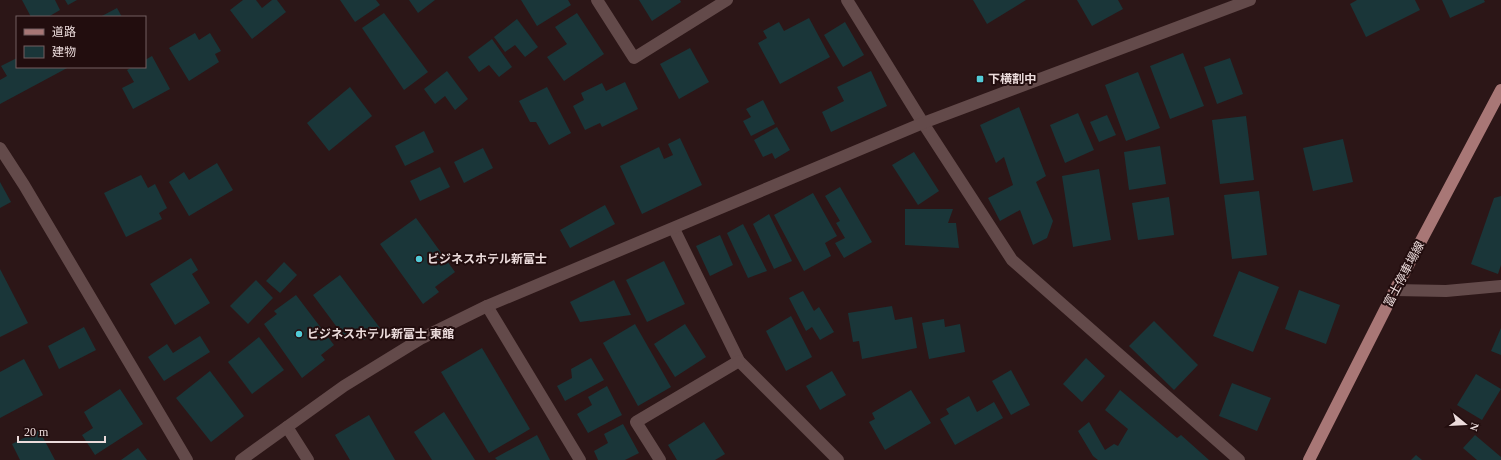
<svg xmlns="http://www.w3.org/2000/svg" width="1501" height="460" font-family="'Times New Roman','Noto Sans JP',serif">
  <rect width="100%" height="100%" fill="#2c1617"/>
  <g fill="#1a3639">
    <path d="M22 0H55L60 10 48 17H31Z"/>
    <path d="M65 0H77L68 5Z"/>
    <path d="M243 0H256L262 8 272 0H277L286 12 252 39 230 10Z"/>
    <path d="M340 0H376L380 5 355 22Z"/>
    <path d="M409 0H435L418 13Z"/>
    <path d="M521 0H568L571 5 537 26Z"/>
    <path d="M639 0H680L681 2 652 21Z"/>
    <path d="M973 0H1026L987 24Z"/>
    <path d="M1077 0H1118L1123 9 1092 26Z"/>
    <path d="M1357 0H1415L1420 10 1366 37 1350 4Z"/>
    <path d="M1442 0H1484L1485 2 1450 18Z"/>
    <path d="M117 8 122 17H100Z"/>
    <path d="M384 13 428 72 404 90 362 28Z"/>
    <path d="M577 13 604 54 564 81 547 57 567 44 555 27Z"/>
    <path d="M809 18 830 57 780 84 758 43 767 38 763 31 779 22 784 31Z"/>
    <path d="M517 19 538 47 525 57 515 45 505 52 494 37Z"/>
    <path d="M845 22 864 55 843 67 824 35Z"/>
    <path d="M195 33 199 40 210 33 221 51 215 54 219 62 189 81 169 48Z"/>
    <path d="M492 39 512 67 499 77 489 65 479 72 468 57Z"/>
    <path d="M690 48 709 82 679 99 660 64Z"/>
    <path d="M1183 53 1204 106 1170 119 1150 66Z"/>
    <path d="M152 56 170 89 133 109 122 88 134 82 127 70 132 67H145V60Z"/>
    <path d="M17 58V67H69L0 104V80L7 76 1 66Z"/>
    <path d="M1230 58 1243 94 1217 104 1204 67Z"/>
    <path d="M447 71 468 99 455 110 445 96 435 104 424 89Z"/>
    <path d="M871 71 887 106 831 132 822 112 844 101 837 87Z"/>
    <path d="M1138 72 1160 128 1126 141 1105 85Z"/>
    <path d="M625 82 638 109 602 127 600 123 585 130 573 106 584 100 581 93 602 83 606 91Z"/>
    <path d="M350 87 372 116 329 151 307 123Z"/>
    <path d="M547 87 571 133 549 145 536 122H530L519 101Z"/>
    <path d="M763 100 775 124 751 136 743 121 751 117 746 109Z"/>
    <path d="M1019 107 1046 176 1036 182 1053 221 1047 238 1033 245 1020 210 1000 221 988 198 1013 185 1004 157 996 163 980 125Z"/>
    <path d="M1078 113 1094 150 1065 163 1050 125Z"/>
    <path d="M1107 115 1116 135 1099 142 1090 122Z"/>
    <path d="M1246 116 1254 180 1220 184 1212 120Z"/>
    <path d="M777 127 790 150 775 159 772 153 763 157 754 140Z"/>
    <path d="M424 131 434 152 405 166 395 146Z"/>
    <path d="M680 138 702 185 642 214 620 166 659 147 664 159 673 155 668 144Z"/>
    <path d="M1343 139 1353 182 1313 191 1303 148Z"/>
    <path d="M1160 146 1166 184 1129 190 1124 152Z"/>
    <path d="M483 148 493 168 464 183 454 162Z"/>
    <path d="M914 152 939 191 918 205 892 165Z"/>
    <path d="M217 163 233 190 189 216 169 182 184 172 189 180Z"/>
    <path d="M440 167 450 187 420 201 410 181Z"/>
    <path d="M1099 169 1111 240 1073 247 1062 176Z"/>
    <path d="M141 175 148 188 155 184 167 208 159 213 162 219 126 237 104 193Z"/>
    <path d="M0 182 11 202 0 208Z"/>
    <path d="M840 187 872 242 844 258 835 243 845 238 836 223 840 221 825 196Z"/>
    <path d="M1259 191 1267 255 1232 259 1224 195Z"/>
    <path d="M813 193 837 236 825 243 831 256 804 271 774 215Z"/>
    <path d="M1501 196V265L1498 274 1471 264 1494 198Z"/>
    <path d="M1169 197 1174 235 1138 240 1132 203Z"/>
    <path d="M605 205 615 224 570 248 560 230Z"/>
    <path d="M905 209H953L948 223H956L959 248 905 245Z"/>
    <path d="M769 214 792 261 774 269 753 224Z"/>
    <path d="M416 218 455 272 435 287 439 292 423 304 380 244Z"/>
    <path d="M743 224 767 271 748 278 727 233Z"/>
    <path d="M720 235 733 265 710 276 696 246Z"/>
    <path d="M191 258 198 270 192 274 210 303 175 325 150 284Z"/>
    <path d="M664 261 685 304 647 322 626 280Z"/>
    <path d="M284 262 297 275 280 293 266 281Z"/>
    <path d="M0 269 28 323 0 337Z"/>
    <path d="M1239 271 1279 287 1253 352 1213 336Z"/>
    <path d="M340 275 380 328 364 340 356 330 345 338 313 295Z"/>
    <path d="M256 280 273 298 248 324 230 306Z"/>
    <path d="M614 280 631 315 580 322 570 302Z"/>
    <path d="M1299 290 1340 305 1326 344 1285 329Z"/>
    <path d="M803 291 814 311 819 307 834 332 820 340 812 327 806 331 789 298Z"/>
    <path d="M296 295 334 345 321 355 325 360 302 378 264 324 277 314 274 311Z"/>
    <path d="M892 306 895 320 912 317 917 348 862 359 859 341 853 342 848 313Z"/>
    <path d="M791 316 812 357 786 371 766 331Z"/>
    <path d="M944 319 945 327 960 324 965 352 929 359 922 323Z"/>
    <path d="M1154 321 1198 365 1174 390 1129 346Z"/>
    <path d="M635 324 671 387 638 406 603 343Z"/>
    <path d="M685 324 706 357 675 377 654 344Z"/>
    <path d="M84 327 96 350 59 369 48 346Z"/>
    <path d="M1501 328V355L1491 351Z"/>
    <path d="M200 336 210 352 164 381 148 357 167 344 173 353Z"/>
    <path d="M259 337 284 370 252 394 228 362Z"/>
    <path d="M482 348 530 429 489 453 441 372Z"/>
    <path d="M591 358 604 380 565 401 557 386 572 378 571 369Z"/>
    <path d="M1086 358 1105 376 1082 402 1063 384Z"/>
    <path d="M24 359 43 395 0 418V372Z"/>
    <path d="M1011 370 1030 405 1011 415 992 381Z"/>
    <path d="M210 371 244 416 211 442 176 398Z"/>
    <path d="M832 371 846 395 820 410 806 386Z"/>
    <path d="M1476 374 1501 389 1482 420 1457 405Z"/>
    <path d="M1232 383 1271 398 1257 431 1219 416Z"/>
    <path d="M607 386 622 415 588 433 577 414 592 405 588 397Z"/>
    <path d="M120 389 143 424 95 455 82 435 93 428 84 412Z"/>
    <path d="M911 390 931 423 885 450 869 422 875 419 872 413Z"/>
    <path d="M1120 390 1177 438 1181 435 1209 460H1098L1093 456 1078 431 1089 422 1105 450 1114 444 1118 446 1128 429 1105 410Z"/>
    <path d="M969 396 977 412 994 402 1003 418 955 445 940 419 949 414 946 409Z"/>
    <path d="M444 412 475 460H432L414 432Z"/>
    <path d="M369 415 395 460H350L335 435Z"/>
    <path d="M704 422 725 454 715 460H677L668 445Z"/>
    <path d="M623 424 639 453 625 460H598L594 451 608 443 604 434Z"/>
    <path d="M39 430 55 460H20L12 444Z"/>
    <path d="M537 435 550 460H497L495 458Z"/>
    <path d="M1475 435 1501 457V460H1477L1463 448Z"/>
    <path d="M138 448 147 460H121Z"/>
    <path d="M1416 455 1422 460H1411Z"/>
  </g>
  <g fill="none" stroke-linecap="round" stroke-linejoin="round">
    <g stroke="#634a4a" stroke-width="12">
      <path d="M597 0 634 58 727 0"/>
      <path d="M847 0 923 123 1012 260 1239 460"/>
      <path d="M0 148 24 185 187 460"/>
      <path d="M674 229 739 361 838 460"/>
      <path d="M1395 290 1446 291 1501 286"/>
      <path d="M487 306 580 460"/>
      <path d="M287 427 308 460"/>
      <path d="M241 460 344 386 422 338 487 306 923 123 1250 0"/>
      <path d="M660 460 636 422 739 361"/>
    </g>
    <path stroke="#a87776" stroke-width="12" d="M1309 460 1395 290 1501 90"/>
  </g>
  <g fill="#52cbd7" stroke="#220d0e" stroke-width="1.5">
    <rect x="976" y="75" width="8" height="8" rx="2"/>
    <circle cx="419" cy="259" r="4"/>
    <circle cx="299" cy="334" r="4"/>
  </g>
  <g text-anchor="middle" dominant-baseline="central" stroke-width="4" stroke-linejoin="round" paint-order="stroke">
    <g font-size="12" font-weight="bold" fill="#ebdbdb" stroke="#220d0e" text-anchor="start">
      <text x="988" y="79">下横割中</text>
      <text x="427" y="259">ビジネスホテル新富士</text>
      <text x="307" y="334">ビジネスホテル新富士 東館</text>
    </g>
    <g font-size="12" fill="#ebdbdb" stroke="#220d0e">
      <text transform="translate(1404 274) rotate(-62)">富士停車場線</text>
    </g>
  </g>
  <rect x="16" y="16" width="130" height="52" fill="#220d0e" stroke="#725f60"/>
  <rect x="24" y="29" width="20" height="6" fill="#a87776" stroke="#725f60"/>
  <text x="52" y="36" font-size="12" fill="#ebdbdb">道路</text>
  <rect x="24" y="46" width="20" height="12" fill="#1a3639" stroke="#725f60"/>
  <text x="52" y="56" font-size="12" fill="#ebdbdb">建物</text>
  <g transform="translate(1465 424) rotate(108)" stroke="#220d0e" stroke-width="3" paint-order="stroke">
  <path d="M0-3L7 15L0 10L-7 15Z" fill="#ebdbdb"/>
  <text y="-6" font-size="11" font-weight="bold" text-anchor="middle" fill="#ebdbdb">N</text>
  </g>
  <path d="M18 436v6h87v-6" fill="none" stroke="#ebdbdb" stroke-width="2"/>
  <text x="24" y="436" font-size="12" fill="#ebdbdb" stroke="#220d0e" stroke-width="3" paint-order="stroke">20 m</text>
</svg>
